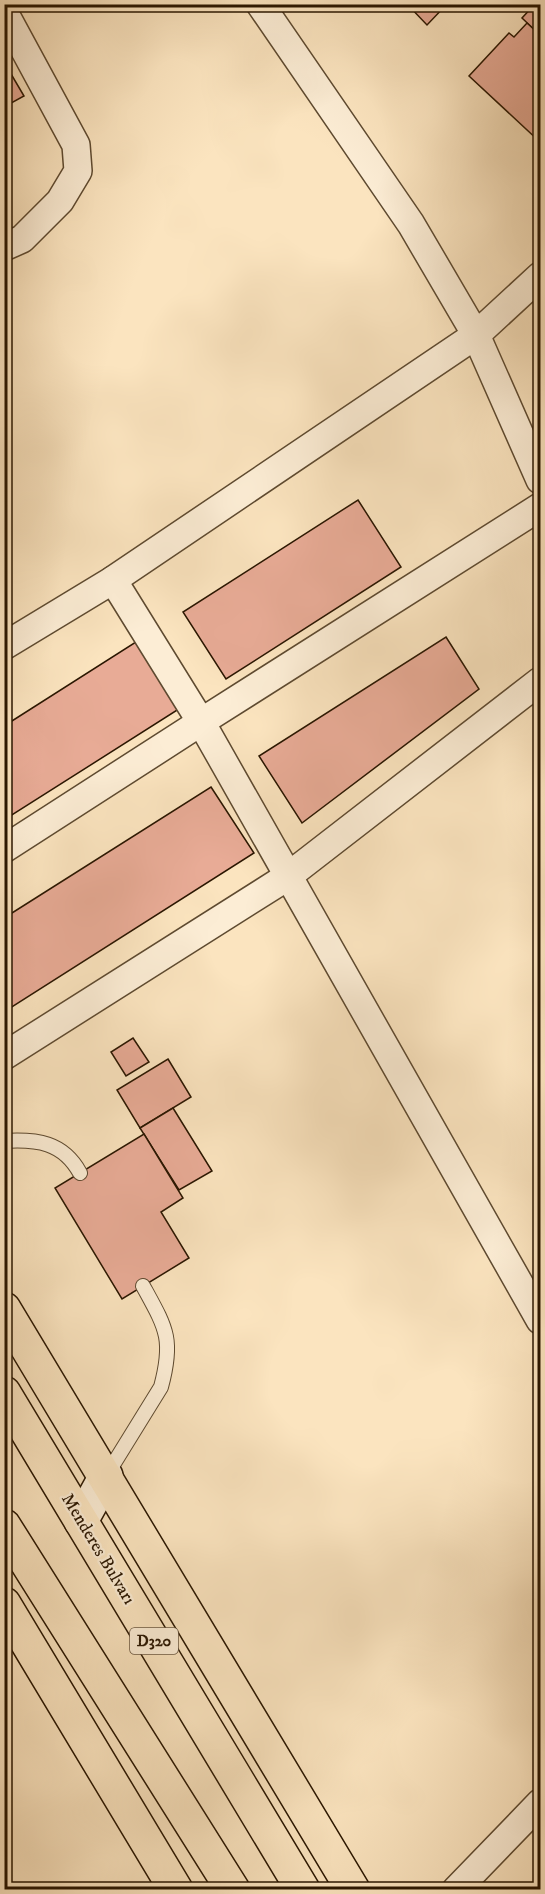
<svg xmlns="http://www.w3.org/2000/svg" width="545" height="1894" font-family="'IM FELL DW Pica',serif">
  <rect width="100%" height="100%" fill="#fbe4bf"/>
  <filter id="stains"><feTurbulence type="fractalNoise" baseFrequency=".00333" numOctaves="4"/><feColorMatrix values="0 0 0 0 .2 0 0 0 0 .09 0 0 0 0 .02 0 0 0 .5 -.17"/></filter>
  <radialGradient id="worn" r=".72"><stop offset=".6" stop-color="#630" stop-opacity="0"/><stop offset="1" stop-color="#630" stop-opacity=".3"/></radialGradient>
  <g fill="#e8ab96" stroke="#2a1600" stroke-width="1.5">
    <path d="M407 4H447L427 25Z"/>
    <path d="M535 4H540V35L522 18Z"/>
    <path d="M527 23 540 35V142L469 76 509 33 514 37Z"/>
    <path d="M4 62 24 96 4 107Z"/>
    <path d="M358 500 401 567 226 679 183 612Z"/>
    <path d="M446 637 479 689 302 823 259 756Z"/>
    <path d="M139 640 182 707 4 820V726Z"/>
    <path d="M211 787 254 853 4 1012V918Z"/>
    <path d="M133 1038 149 1062 126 1076 111 1052Z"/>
    <path d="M168 1059 191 1097 140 1128 117 1090Z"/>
    <path d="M173 1108 212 1171 179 1190 140 1128Z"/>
    <path d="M144 1134 183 1198 161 1212 189 1258 122 1299 55 1188Z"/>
  </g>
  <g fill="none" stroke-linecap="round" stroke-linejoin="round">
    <g stroke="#5e4a30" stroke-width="16">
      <g id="lane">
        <path d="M4 1141C37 1139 63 1142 80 1173"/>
        <path d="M106 1476 161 1387C174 1339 166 1328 143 1286"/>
      </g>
    </g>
    <g stroke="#5e4a30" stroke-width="30">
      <g id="street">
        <path d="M260 4 411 224 476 335 540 480"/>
        <path d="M4 12 76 145 78 171 60 201 22 239 4 247"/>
        <path d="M113 580 201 722 540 1320"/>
        <path d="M4 646 113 580 476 335 540 276"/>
        <path d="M4 849 201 722 540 507"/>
        <path d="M4 1056 287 877 540 681"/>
        <path d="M456 1890 540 1803"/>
      </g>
    </g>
    <g stroke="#2a1600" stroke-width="36">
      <path id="secondary" d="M81 1521 106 1476"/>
    </g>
    <g stroke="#2a1600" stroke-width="36">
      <g id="primary">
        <path d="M4 1309 353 1890"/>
        <path d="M4 1393 303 1890"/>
        <path d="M4 1526 233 1890"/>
        <path d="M4 1604 176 1890"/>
      </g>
    </g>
    <use href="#lane" stroke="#fcedd5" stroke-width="14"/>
    <use href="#street" stroke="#fcedd5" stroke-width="27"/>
    <use href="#secondary" stroke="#fcedd5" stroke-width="33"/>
    <use href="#primary" stroke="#fbe4bf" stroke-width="33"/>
  </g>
  <g text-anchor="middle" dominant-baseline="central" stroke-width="4.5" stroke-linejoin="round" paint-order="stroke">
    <rect fill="#fcedd5" stroke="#695640" stroke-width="1.5" x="130" y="1628" width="48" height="26" rx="4.5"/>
    <g font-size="16" font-weight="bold" fill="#2a1600">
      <text x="154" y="1641">D320</text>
    </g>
    <g font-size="18" fill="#2a1600" stroke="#fcedd5">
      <text transform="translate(98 1549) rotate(59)">Menderes Bulvarı</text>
    </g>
  </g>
  <rect width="545" height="1894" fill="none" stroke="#fbe4bf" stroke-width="24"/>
  <rect x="6" y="6" width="533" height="1882" fill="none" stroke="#2a1600" stroke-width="3"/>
  <rect x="12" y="12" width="521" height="1870" fill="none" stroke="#2a1600" stroke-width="1.5"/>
  <rect width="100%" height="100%" filter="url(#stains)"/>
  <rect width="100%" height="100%" fill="url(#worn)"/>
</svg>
